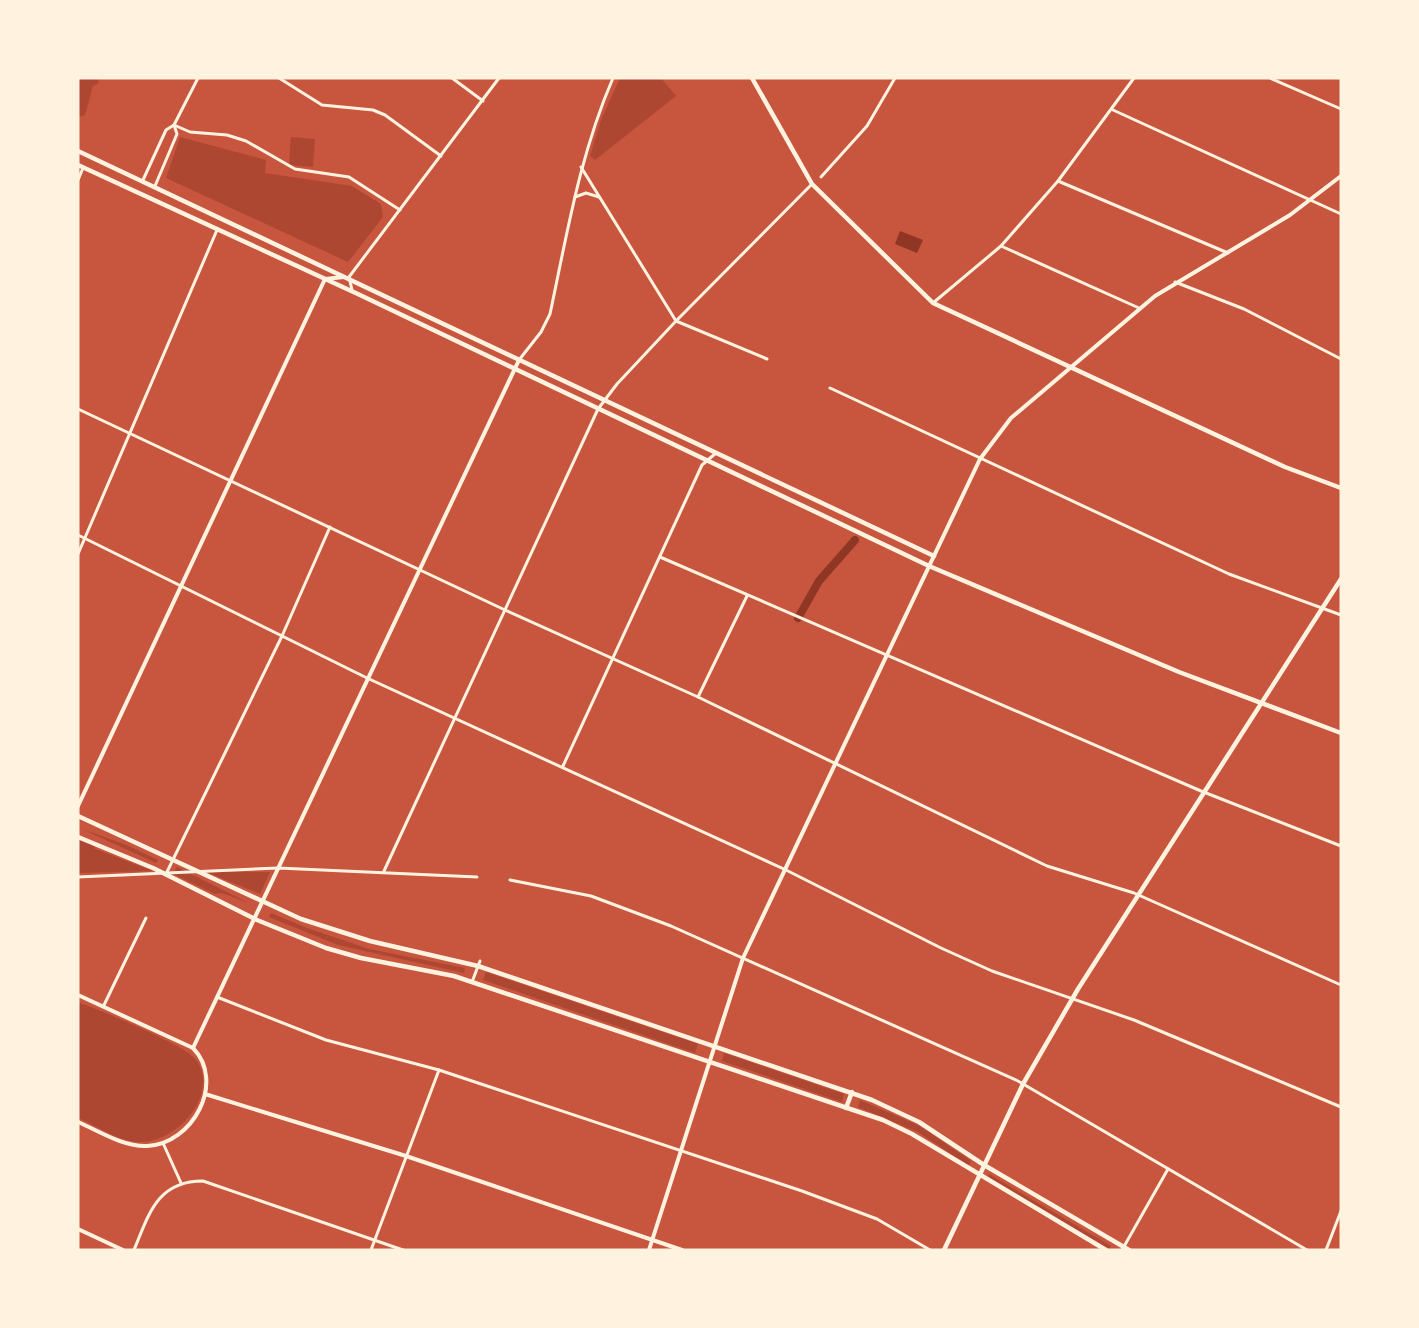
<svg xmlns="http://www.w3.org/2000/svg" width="1419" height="1328" font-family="Overpass,sans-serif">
  <rect width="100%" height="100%" fill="#c8553d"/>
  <g fill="#ae4732">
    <path d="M78 78H97L99 83 93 86 85 115 78 117Z"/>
    <path d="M620 78H661L676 96 595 160 590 156 601 120Z"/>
    <path d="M180 137 266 160 265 173 352 186 381 204 383 217 348 262 166 178Z"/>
    <path d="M291 137 315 139 313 167 289 165Z"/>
    <path d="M82 829 129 846 158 860 156 863Z"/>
    <path d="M78 839 94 846 95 849 153 871 78 873Z"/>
    <path d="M177 867 249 903 222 893 215 894 173 874Z"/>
    <path d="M206 872H270L260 894Z"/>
    <path d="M271 913 307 928 369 949 465 968 464 973 338 945 269 917Z"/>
    <path d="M486 972 698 1044 695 1053 483 980Z"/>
    <path d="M78 1002C99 1010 187 1045 197 1061 219 1096 177 1141 142 1142 121 1143 97 1126 78 1118Z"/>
    <path d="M724 1053 844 1094 842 1102 722 1061Z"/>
    <path d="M860 1100 920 1126 971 1161 969 1166 918 1132 858 1107Z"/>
    <path d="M989 1174 1111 1246 1109 1249 988 1177Z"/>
  </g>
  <path fill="#8f3625" d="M900 231 923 240 917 253 895 244Z"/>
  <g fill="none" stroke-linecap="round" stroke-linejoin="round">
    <path stroke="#8f3625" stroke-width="8" d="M798 618 819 581 855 540"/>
    <g stroke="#fff3e0" stroke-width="3">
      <path d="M279 78 322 105 373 110 385 115 441 156"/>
      <path d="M452 78 483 101"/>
      <path d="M1270 78 1341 109"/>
      <path d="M1113 110 1341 214"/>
      <path d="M174 125 190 132 227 135 246 141 295 169 349 177 400 210"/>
      <path d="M581 167 676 321 767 359"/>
      <path d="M821 177 867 126 895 78"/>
      <path d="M78 180 83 168"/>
      <path d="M143 180 166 130 174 125 198 78"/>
      <path d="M1058 181 1228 253"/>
      <path d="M155 186 177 134 174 125"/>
      <path d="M575 197 586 193 599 197"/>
      <path d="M1001 246 1139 308"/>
      <path d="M1175 282 1244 309 1341 359"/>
      <path d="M352 290 349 277 499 78"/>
      <path d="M933 303 1001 246 1058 181 1134 78"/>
      <path d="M519 360 541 332 550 314C567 234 580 154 613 78"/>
      <path d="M830 388 1229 574 1341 615"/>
      <path d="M78 409 505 610 698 697 1047 866 1134 893 1341 985"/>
      <path d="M78 535 367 678 786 870 941 948 992 971 1134 1020 1341 1107"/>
      <path d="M78 554 217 230"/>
      <path d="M660 557 1201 791 1341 846"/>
      <path d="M698 697 747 596"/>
      <path d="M563 766 702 465 716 453"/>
      <path d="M384 871 598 409 617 384 676 321 812 184"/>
      <path d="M166 874 282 636 330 527"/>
      <path d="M78 877 278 868 477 877"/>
      <path d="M510 880 591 896 671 926 1018 1081 1307 1250"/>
      <path d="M472 982 480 961"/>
      <path d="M217 997 326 1040 439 1070 802 1191 877 1219 930 1250"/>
      <path d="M104 1005 146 918"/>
      <path d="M163 1143 181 1183"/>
      <path d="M134 1250C149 1214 157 1181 203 1181L403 1250"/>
      <path d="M371 1250 439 1070"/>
      <path d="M1122 1250 1168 1169"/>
      <path d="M1326 1250 1341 1211"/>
    </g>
    <g stroke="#fff3e0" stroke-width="4">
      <path d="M78 806 325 279 344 277"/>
      <path d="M78 995 193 1048C226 1082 193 1144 147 1146 123 1147 99 1131 78 1122"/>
      <path d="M193 1048 519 360"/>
      <path d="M205 1094 406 1156 682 1250"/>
      <path d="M78 1229 123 1250"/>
      <path d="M649 1250 743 958 980 459 1011 418 1155 296 1290 215 1341 176"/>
    </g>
    <g stroke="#fff3e0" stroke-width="4.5">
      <path d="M752 78 812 184 933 303 1285 467 1341 488"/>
      <path d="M78 151 934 556"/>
      <path d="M78 165 360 295 929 566 1179 672 1341 733"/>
      <path d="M944 1250 1023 1084 1078 989 1341 579"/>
    </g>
    <g stroke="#fff3e0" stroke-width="4.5">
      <path d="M78 816 301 919 370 941 478 966 872 1100 919 1122 984 1165 1129 1250"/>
      <path d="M78 837 153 868 257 920 326 948 361 958 454 976 883 1120 912 1134 1106 1250"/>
      <path d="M846 1108 852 1092"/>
    </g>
  </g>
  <rect width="1419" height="1328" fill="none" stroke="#fff3e0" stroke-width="159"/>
</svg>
